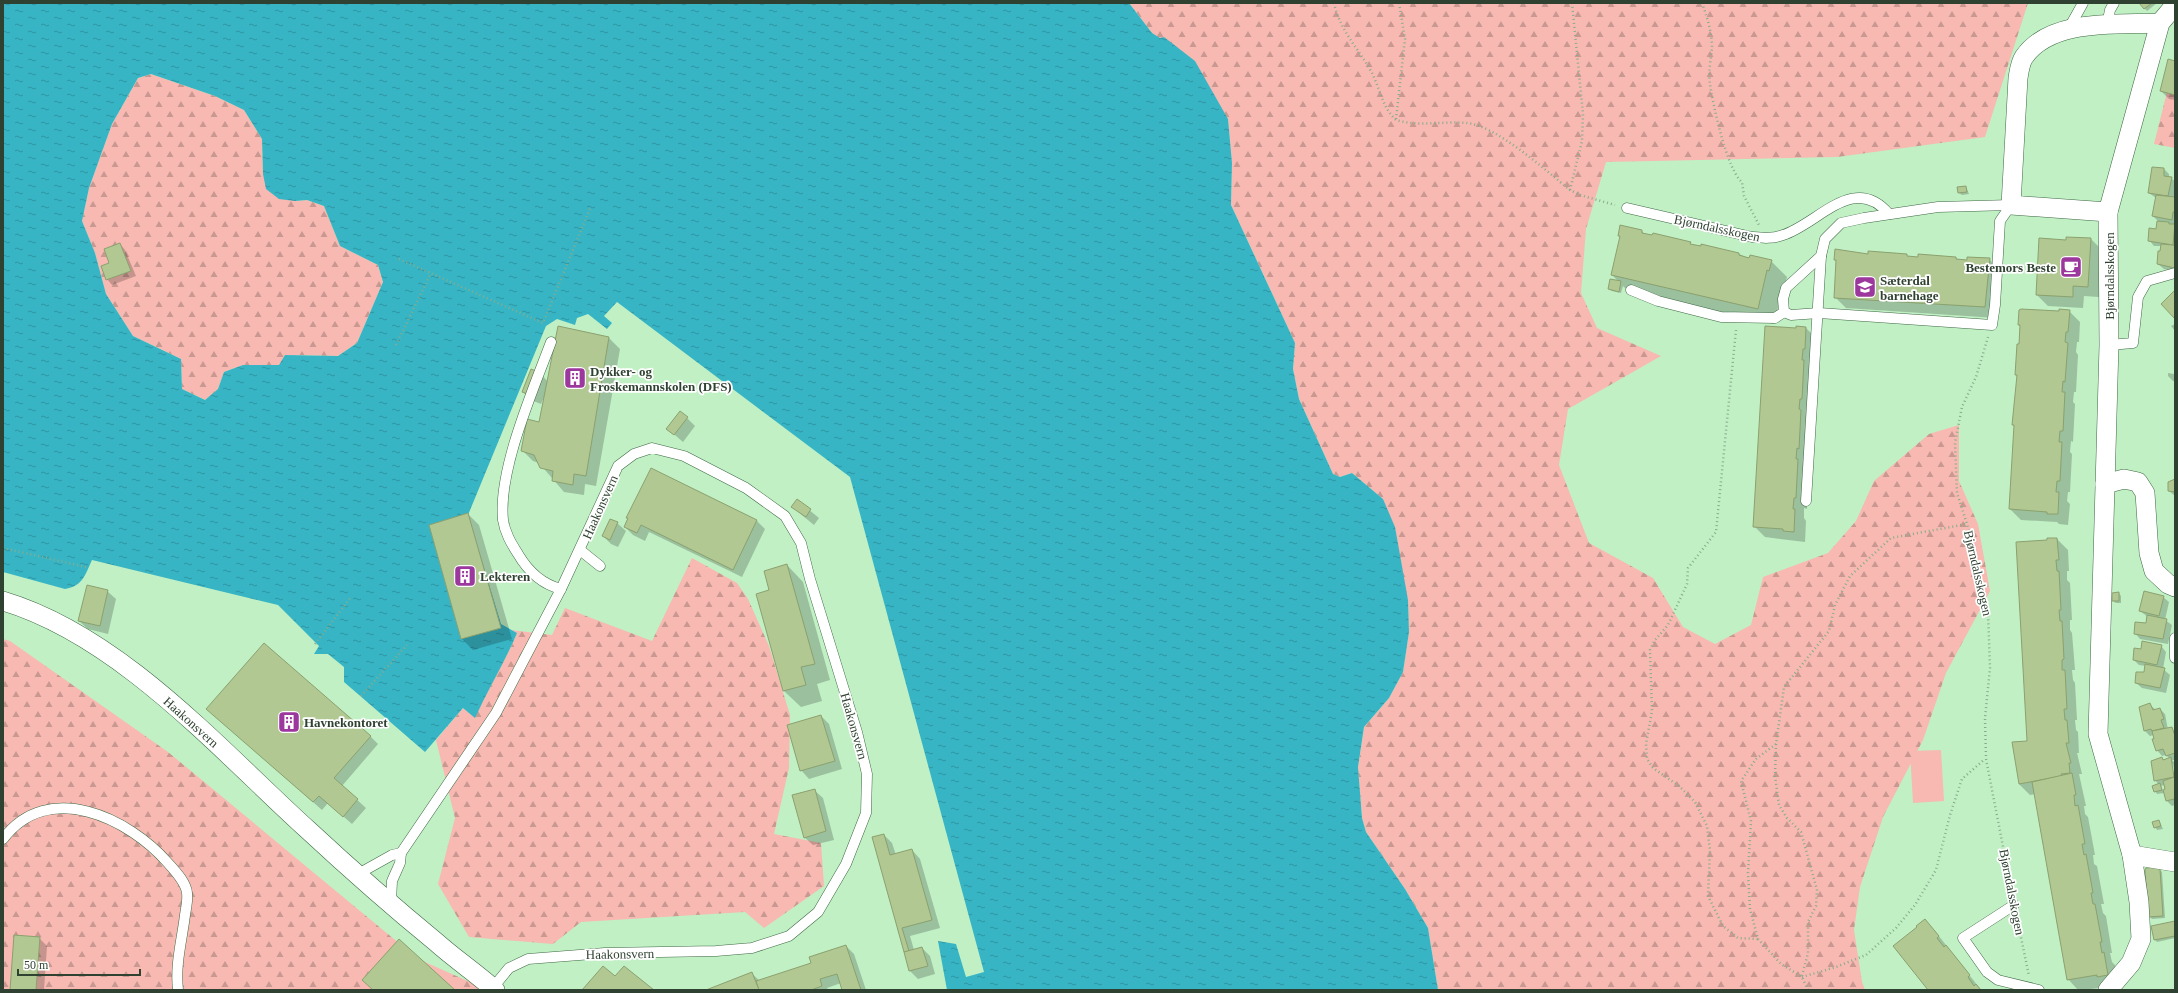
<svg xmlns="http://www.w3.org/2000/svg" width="2178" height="993" font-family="Georgia,serif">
  <defs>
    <pattern id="forest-firs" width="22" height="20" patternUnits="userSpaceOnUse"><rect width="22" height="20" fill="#f7b9b1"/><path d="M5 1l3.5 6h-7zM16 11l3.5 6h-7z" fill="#c89891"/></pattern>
    <pattern id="water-ripples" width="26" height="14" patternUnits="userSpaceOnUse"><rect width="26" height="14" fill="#37b5c5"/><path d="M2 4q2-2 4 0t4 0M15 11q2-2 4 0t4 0" fill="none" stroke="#2f95a1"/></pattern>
  </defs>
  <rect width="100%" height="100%" fill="#c1f0c5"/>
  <path fill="#f7b9b1" d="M1941 750 1944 801 1913 803 1910 751Z"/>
  <g fill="url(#forest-firs)">
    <path d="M1129 3H2028L1985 137 1837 157 1606 162 1586 229 1581 293 1597 328 1661 356 1568 409 1559 465 1589 543 1653 578 1683 627 1715 644 1751 625 1763 577 1828 553 1856 521 1874 481 1929 434 1959 425V481L1978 524 1990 591 1946 673 1923 740 1883 817 1860 887 1854 930 1862 982 1865 990H1438L1428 928 1405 889 1366 832 1362 818 1358 767 1364 727 1389 698 1403 672 1409 632 1408 600 1383 499 1352 473 1340 477 1333 474 1299 399 1293 369 1295 343 1231 205 1232 163 1228 119 1160 39 1152 33Z"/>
    <path d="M2175 53V148L2154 144 2172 72Z"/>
    <path d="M151 74 215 96 244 110 262 139 263 174 295 201 307 200 324 206 340 246 378 265 383 282 357 343 338 356 285 355 280 365H243L224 372 218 389 205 400 182 389 181 359 133 336 106 294 95 253 82 221 89 188 112 124 138 78Z"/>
    <path d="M692 558 737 583 748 599 769 646 790 715 789 768 774 834 821 843 824 886 764 928 745 912 581 922 553 944 469 937 438 884 455 818 436 740 463 708 475 717C488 688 505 662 517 633L511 630 552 635 565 608 652 641Z"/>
    <path d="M3 639 10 641 168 752 418 959 488 990H3Z"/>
  </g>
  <path fill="url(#water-ripples)" fill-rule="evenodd" d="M3 3H1129L1152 33 1160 38 1164 37 1195 61 1228 119 1232 163 1231 205 1295 343 1293 369 1299 399 1333 474 1340 477 1352 473 1383 499 1395 527 1408 600 1409 632 1403 672 1389 698 1364 727 1358 767 1362 818 1366 832 1405 889 1428 928 1438 990H947L938 941 956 944 966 977 984 972 850 477 617 302 604 316 612 323 607 329 588 314 577 318 575 325 557 319 546 326 468 515 501 624 517 633C505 662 488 689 475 718L463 708 425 752 344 682V667L328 654H314L319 646 278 605 92 560C85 575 83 586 65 589L3 572ZM151 74 215 96 244 110 262 139 263 174 266 189 279 199 295 201 307 200 324 206 340 246 378 265 383 282 357 343 338 356 285 355 279 365H243L224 372 218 389 205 400 182 389 181 359 133 336 106 294 95 253 82 221 89 188 112 124 138 78Z"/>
  <g fill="#0003">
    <path d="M2140 3H2157L2147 11Z"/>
    <path d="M2175 62V100L2169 99 2161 91Z"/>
    <path d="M2153 168 2164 169 2169 174V177L2175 181V271L2164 269 2158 264 2161 246H2154L2149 240 2157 230 2158 221 2153 216 2156 198 2149 193Z"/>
    <path d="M1966 187 1969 194 1962 195 1959 193Z"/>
    <path d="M1642 231 1645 235 1690 243 1693 246 1739 254 1750 259 1771 261 1787 277 1785 286H1783L1774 324 1628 291 1623 286 1621 293 1612 291 1609 289 1619 282 1612 275 1621 238 1619 236Z"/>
    <path d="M2091 239 2102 250 2099 297 2084 296 2083 308 2048 306 2037 295 2067 241Z"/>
    <path d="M120 244 125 250 136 276 112 285 107 279 110 263Z"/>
    <path d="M1869 255H1906L1909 257 1919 258V255L1956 258 1958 260 1968 261 1989 259 2000 270 1996 318 1846 308 1835 297 1837 262 1835 260Z"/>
    <path d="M2069 311 2080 322 2079 342H2077L2076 352 2078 355 2076 392H2074L2073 402 2075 404 2073 442 2071 441 2070 452 2072 454 2070 492H2068L2067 501 2070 504 2068 525 2059 524 2057 522 2021 520 2010 509 2015 427 2013 425 2018 377 2016 375 2021 327 2019 325Z"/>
    <path d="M2175 324V331L2171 326Z"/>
    <path d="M1797 327 1806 328 1817 339 1807 509 1804 508V518L1806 521 1805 542 1765 537 1754 526Z"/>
    <path d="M559 328 609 338 620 349 596 486 585 484 584 495 564 492 539 463 533 461 522 450 540 423 545 395 541 404 531 400 523 392 541 374 548 382Z"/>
    <path d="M2175 371V381H2173L2168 376V373L2174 374Z"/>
    <path d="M687 418 695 426 683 442 668 429Z"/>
    <path d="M651 470 757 521 765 529 742 577 649 532 645 541 633 535 625 527Z"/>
    <path d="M2175 481V496L2169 491Z"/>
    <path d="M797 500 819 518 814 525 792 507Z"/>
    <path d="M468 514 479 525 512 639 473 650 462 639Z"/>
    <path d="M617 523 626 531 618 547 611 544 603 536Z"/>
    <path d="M2057 539 2068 550 2069 571H2067V580L2070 583 2072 620H2070V630L2072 633 2075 670H2072L2073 680 2075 683 2077 720H2075L2076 730 2078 732 2079 753H2077L2082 774H2079L2086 806H2084L2085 814 2088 817 2095 855H2093L2094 864 2097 866 2104 904H2101L2103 913 2106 916 2112 953H2110L2112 962 2115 965 2118 986 2081 990H2078L2068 979 2035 794 2030 795 2019 784 2028 742 2017 543Z"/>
    <path d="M787 565 803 582 830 680 817 684 822 701 801 707 784 691 771 591Z"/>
    <path d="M107 591 116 599 108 634 88 629 79 621Z"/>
    <path d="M2119 593 2121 596V603H2116L2113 601Z"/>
    <path d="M2163 597 2169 602 2165 620 2172 625 2168 644 2140 639 2135 633 2147 624 2148 617 2140 611Z"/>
    <path d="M2161 646 2166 652 2163 669 2170 675 2166 693 2142 688 2136 683 2145 673 2146 666 2139 665 2134 660 2142 650Z"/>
    <path d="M2150 705 2156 710 2160 709 2165 714 2168 730 2172 729 2175 732V760H2172L2175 763V774L2173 764H2171L2175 785V805L2172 806 2167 801 2164 785 2161 786 2164 793 2157 794 2153 787 2159 785 2155 780 2162 758 2164 760 2170 759 2166 755 2162 756 2157 750 2154 735 2150 736 2145 731 2140 708Z"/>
    <path d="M821 716 829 724 842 769 809 779 801 770Z"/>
    <path d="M216 717 370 736 378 744 342 786 366 808 352 824 328 803 322 810Z"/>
    <path d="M814 790 823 798 834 840 813 845 804 837Z"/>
    <path d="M2159 821 2163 829 2157 830 2153 823Z"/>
    <path d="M884 835 892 843 896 855 912 850 920 859 940 928 910 936 914 950 922 948 930 956 935 974 918 979 910 971Z"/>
    <path d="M2158 868 2162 872 2165 918 2152 919 2149 916Z"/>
    <path d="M1924 920 1935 931 1981 990H1929L1919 928Z"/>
    <path d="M2175 922V938L2157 942 2154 939Z"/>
    <path d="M39 938 47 946 44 990H11Z"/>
    <path d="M846 946 854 954 866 990H843L841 983 827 988 828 990H709L751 973 760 981 813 964Z"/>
  </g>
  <g fill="#b1c893" stroke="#8ba16e">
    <path d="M2139 3H2152L2144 9Z"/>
    <path d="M2168 59 2175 61V95L2160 91Z"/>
    <path d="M2152 167 2164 168V176L2172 177 2168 196 2148 193Z"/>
    <path d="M1966 186 1967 192 1958 193 1957 187Z"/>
    <path d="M2156 195 2175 197V212H2173L2172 220 2152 216Z"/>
    <path d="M2157 221 2169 222V224H2175L2173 245 2148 241 2149 228 2156 229Z"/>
    <path d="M1620 225 1642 230V233L1652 235 1653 233 1691 242 1690 244 1701 246V244L1739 253V255L1749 258 1750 255 1772 260 1769 271 1767 270 1758 309 1611 275 1620 236H1618Z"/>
    <path d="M2066 237 2091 238 2088 287 2073 286V297L2036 295 2039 238 2066 240Z"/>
    <path d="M120 243 131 271 106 280 101 266 109 263 104 249Z"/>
    <path d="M2161 244 2173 245 2175 247V268L2157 264 2158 251H2160Z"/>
    <path d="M1835 249 1868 254V251L1907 254V256L1918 257V254L1956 257V259L1967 260V257L1990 258 1985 307 1834 298 1836 260H1834Z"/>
    <path d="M1610 279 1621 281 1619 292 1608 289Z"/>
    <path d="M2175 290V319L2161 304Z"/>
    <path d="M2021 309 2059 311V309L2070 310 2068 332H2066L2065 342 2068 343 2065 382 2063 381 2062 392H2065L2063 431H2060L2059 442H2062L2060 481H2057L2056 492H2059L2058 514H2047V512L2009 509 2014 425H2012L2017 375H2015L2017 344H2019L2020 325H2018L2019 310Z"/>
    <path d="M558 326 609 337 586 476 574 474 573 485 552 481 553 471 540 468 534 455 521 451 527 419 539 422Z"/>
    <path d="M1765 326 1796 328V326L1806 327 1805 349H1803L1802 360H1804L1802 399H1800L1799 409 1801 410 1799 449 1797 448 1796 459H1798L1796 498H1794L1793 509H1795L1794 532 1783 531V529L1753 527Z"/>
    <path d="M531 369 541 373 533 396 522 392Z"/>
    <path d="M680 411 688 417 674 435 666 429Z"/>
    <path d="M651 468 757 520 733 570 641 525 637 533 624 527 628 518H626Z"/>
    <path d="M2175 479V492L2168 491V482Z"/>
    <path d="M797 499 811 509 806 517 791 507Z"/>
    <path d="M468 513 501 628 461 639 429 525Z"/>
    <path d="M610 519 618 522 610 540 602 536Z"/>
    <path d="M2047 538H2057L2059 560H2056L2057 571H2059L2061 610H2059L2060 621H2062L2064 659 2062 660V670H2065L2067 709H2064L2065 720H2067L2069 743H2066L2071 763H2069L2070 773 2061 774 2062 776 2019 784 2012 742 2027 741 2016 542 2047 540Z"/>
    <path d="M787 564 815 664 801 667 806 685 783 691 756 594 769 590 764 571Z"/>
    <path d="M87 585 108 590 100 626 78 621Z"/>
    <path d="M2144 591 2164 596 2159 616 2139 611Z"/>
    <path d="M2119 592V601H2112V593Z"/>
    <path d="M2147 615 2167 619 2163 639 2134 634 2135 622 2146 623Z"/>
    <path d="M2142 641 2162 645 2157 665 2133 660 2134 648 2141 649Z"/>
    <path d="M264 643 371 736 334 778 358 799 343 817 319 796 313 802 206 709Z"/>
    <path d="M2145 664 2165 668 2160 688 2135 683 2136 672H2144Z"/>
    <path d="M2150 703 2153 710 2160 708 2164 719 2161 720 2164 728 2152 731 2151 729 2144 731 2139 707Z"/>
    <path d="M821 715 835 761 800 771 787 725Z"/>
    <path d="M2172 727 2175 736V753L2166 756 2163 749 2156 751 2152 739H2154L2152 731Z"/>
    <path d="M2162 757 2163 760 2171 757 2174 777 2154 781 2151 761Z"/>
    <path d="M2072 773 2076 795H2074L2075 806 2078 805 2085 844H2082L2084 855 2086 854 2093 893H2091L2093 904H2095L2102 942H2100L2102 953 2104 952 2108 975 2097 977V975L2067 980 2032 782Z"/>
    <path d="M2174 777 2175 780V803L2174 799 2166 801 2163 790 2165 789 2163 781Z"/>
    <path d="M2160 783 2162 790 2154 792 2152 786Z"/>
    <path d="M815 789 826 831 804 838 792 795Z"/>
    <path d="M2159 820 2161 826 2154 828 2152 822Z"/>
    <path d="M884 834 890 855 912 849 932 920 902 928 909 951 904 952 872 837Z"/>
    <path d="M2158 867 2160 869 2163 916 2148 917 2145 870 2146 868Z"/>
    <path d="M1925 919 1939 936 1937 938 1944 947 1946 945 1970 975 1968 977 1974 986 1976 984 1981 990H1928L1893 946 1917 927 1916 926Z"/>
    <path d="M2175 921V936L2154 940 2151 926Z"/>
    <path d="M14 935 40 937 36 990H10Z"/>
    <path d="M399 939 455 990H373L362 980Z"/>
    <path d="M846 945 861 990H842L837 974 820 979 822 986 811 990H759L756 981 811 963 809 957Z"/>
    <path d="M922 947 928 966 909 971 904 952Z"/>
    <path d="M603 966 615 976 624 966 654 990H582Z"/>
    <path d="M752 972 759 990H706Z"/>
  </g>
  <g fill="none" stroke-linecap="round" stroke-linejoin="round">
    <g stroke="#3e6843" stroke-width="11">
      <g id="lane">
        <path d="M2107 25 2110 10 2114 3"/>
        <path d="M2069 28 2083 3"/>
        <path d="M1627 208 1752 237C1763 238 1772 239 1783 235 1818 224 1854 172 1889 214"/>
        <path d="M1821 256 1786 288 1783 299 1784 312 1791 315 1819 313 1992 325 1995 305 2000 221 2011 205"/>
        <path d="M1631 290 1658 301 1721 317 1775 318 1784 312"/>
        <path d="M551 342C533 390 498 470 503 520 505 533 511 543 518 554 528 571 541 584 561 589"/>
        <path d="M2109 345 2133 343 2138 297 2147 281 2175 273"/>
        <path d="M1806 501 1821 256 1825 239 1841 223 1864 218 1938 207 2011 205"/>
        <path d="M580 550 600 566"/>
        <path d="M2175 638V658"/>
        <path d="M3 839C48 779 129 818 168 863 175 871 186 882 187 893 188 900 186 908 185 915 182 940 175 964 178 990"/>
        <path d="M358 874 392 855 401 853"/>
        <path d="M391 902 392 881 400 863 401 853 496 713 561 589 618 466 634 454 652 448 684 456 746 488 785 516 801 543 810 579 857 732 867 774 866 813 846 864 818 912 789 936 752 948 716 951 605 953 528 959 509 968 491 990"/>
        <path d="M2014 905 1963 938 1987 972 1998 980 2039 990"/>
      </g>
    </g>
    <g stroke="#3e6843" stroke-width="20">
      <g id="street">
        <path d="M2108 212 2011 205 2018 78C2019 72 2020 63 2024 57 2051 18 2117 25 2160 23"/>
        <path d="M2105 484 2124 479 2138 482 2145 493 2149 553 2154 571 2168 584 2175 587"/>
        <path d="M3 601C120 636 219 749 307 829 349 868 392 906 436 942 455 959 476 973 495 990"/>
        <path d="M2132 855 2175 862"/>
        <path d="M2108 990 2131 963 2141 939 2139 902 2132 855 2098 734 2109 345 2108 212 2160 23 2175 5"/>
      </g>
    </g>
    <g stroke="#88ac8b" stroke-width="2.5" stroke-dasharray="1 3" stroke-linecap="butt">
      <path d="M1334 3C1340 31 1359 49 1372 73 1380 89 1382 107 1396 120 1418 127 1443 121 1466 123 1496 125 1545 170 1570 190L1580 195 1615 205"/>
      <path d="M1702 3C1707 17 1712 32 1712 48 1711 59 1708 72 1710 84 1713 105 1727 170 1742 182L1744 196 1759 225"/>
      <path d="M1396 119 1405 39 1399 3"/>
      <path d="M1570 190 1582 141 1583 114 1572 3"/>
      <path d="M399 259 543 323 591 206"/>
      <path d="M1736 330 1716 532 1688 568 1687 584 1668 625 1655 640 1650 650 1652 711 1646 744 1647 759 1653 768 1679 786 1695 802 1707 826 1710 850 1708 896 1723 926 1738 938 1758 939"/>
      <path d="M1988 337 1976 377 1962 407 1955 443 1957 493 1967 524 1988 612 1990 668 1985 718 1986 759 2012 893"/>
      <path d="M396 345 431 273"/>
      <path d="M3 548 86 567"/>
      <path d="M315 644 351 597"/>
      <path d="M361 696 407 645"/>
      <path d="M1776 744 1775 776 1779 805 1787 818 1801 832 1817 890 1816 906 1808 922V953L1802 976"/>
      <path d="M2017 918 2029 976"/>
      <path d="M1802 977 1836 967 1866 955 1896 928 1915 905 1936 870 1950 815 1962 779 1985 759"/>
      <path d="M1808 990 1802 977 1781 964 1758 939 1750 909 1748 873 1751 821 1741 781 1756 759 1776 744 1784 687 1829 631 1835 605 1850 576 1891 538 1967 524"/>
    </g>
    <use href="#lane" stroke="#fff" stroke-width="10"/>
    <use href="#street" stroke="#fff" stroke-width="19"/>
  </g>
  <defs>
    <g id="cafe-square" transform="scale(1.15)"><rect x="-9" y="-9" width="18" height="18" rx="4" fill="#9b379d" stroke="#fff"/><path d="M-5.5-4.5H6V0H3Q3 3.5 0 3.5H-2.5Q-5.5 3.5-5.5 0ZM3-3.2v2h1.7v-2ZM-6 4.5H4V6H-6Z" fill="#fff"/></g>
    <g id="school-square" transform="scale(1.15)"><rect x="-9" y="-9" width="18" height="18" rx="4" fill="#9b379d" stroke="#fff"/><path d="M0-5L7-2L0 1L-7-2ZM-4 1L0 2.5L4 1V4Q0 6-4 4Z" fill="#fff"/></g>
    <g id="building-square" transform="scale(1.15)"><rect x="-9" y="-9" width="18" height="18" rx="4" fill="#9b379d" stroke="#fff"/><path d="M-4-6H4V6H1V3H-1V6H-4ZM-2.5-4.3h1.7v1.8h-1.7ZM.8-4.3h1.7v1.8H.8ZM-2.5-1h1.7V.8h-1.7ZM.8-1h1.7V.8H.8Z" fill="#fff"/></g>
  </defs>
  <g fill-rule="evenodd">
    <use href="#cafe-square" x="2071" y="267"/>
    <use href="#school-square" x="1865" y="287"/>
    <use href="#building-square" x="575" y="378"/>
    <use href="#building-square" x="465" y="576"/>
    <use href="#building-square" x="289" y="722"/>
  </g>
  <g text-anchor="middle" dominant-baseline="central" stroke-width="3.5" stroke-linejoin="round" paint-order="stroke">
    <g font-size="13" fill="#2f4231" stroke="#fff">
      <text transform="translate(1717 228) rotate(12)">Bjørndalsskogen</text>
      <text transform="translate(2109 276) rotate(-90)">Bjørndalsskogen</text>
      <text transform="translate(600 507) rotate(-66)">Haakonsvern</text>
      <text transform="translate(1978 573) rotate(77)">Bjørndalsskogen</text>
      <text transform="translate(191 722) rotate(42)">Haakonsvern</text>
      <text transform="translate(854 726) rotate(74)">Haakonsvern</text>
      <text transform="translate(2012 892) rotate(79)">Bjørndalsskogen</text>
      <text transform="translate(620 954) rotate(-1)">Haakonsvern</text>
    </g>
    <g font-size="13" font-weight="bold" fill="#2f4231" stroke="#fff" text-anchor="start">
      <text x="2056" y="267" text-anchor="end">Bestemors Beste</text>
      <text x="1880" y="280">Sæterdal<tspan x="1880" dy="15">barnehage</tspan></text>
      <text x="590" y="371">Dykker- og<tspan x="590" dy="15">Froskemannskolen (DFS)</tspan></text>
      <text x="480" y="576">Lekteren</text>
      <text x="304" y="722">Havnekontoret</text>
    </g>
  </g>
  <rect width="2178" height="993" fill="none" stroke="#2f4231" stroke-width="8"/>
  <path d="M18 969v6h122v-6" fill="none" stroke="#2f4231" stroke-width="2"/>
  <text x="24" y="969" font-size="12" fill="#2f4231" stroke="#ffffff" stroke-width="3" paint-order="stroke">50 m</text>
</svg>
